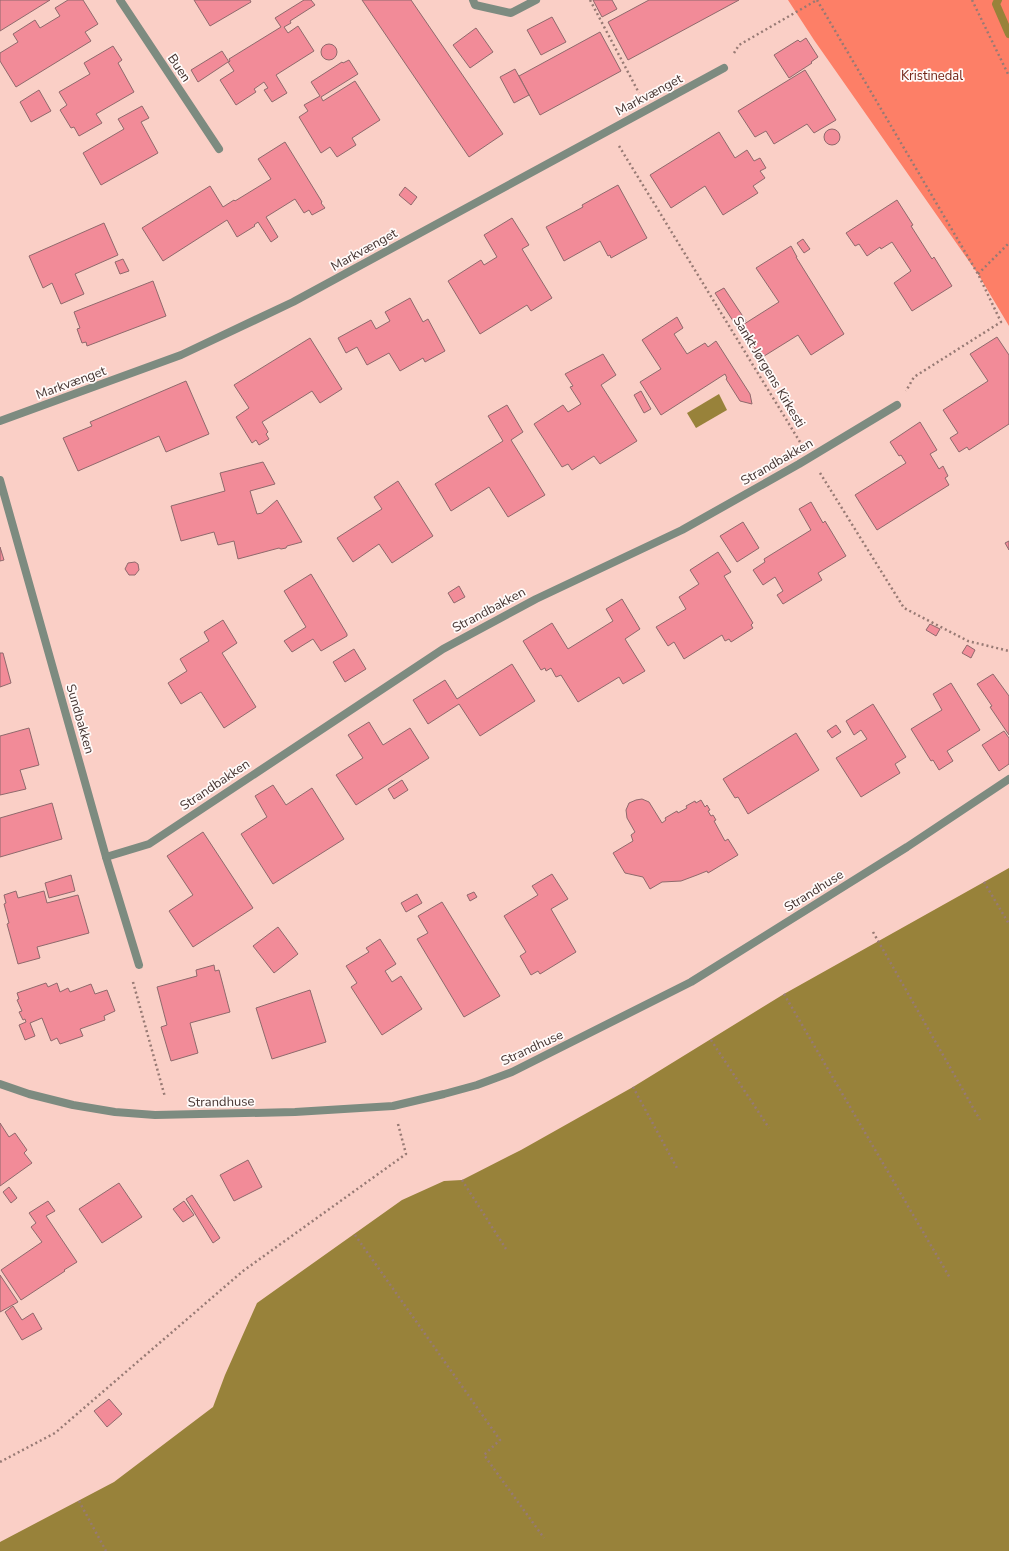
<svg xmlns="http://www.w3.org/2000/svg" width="1009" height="1551" font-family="'Nunito Sans',sans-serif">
  <rect width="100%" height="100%" fill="#facfc6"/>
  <path fill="#fd7f67" d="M788 0H1009V326L978 274 814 40Z"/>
  <g fill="#98823a">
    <path d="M719 394 727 410 696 428 687 413Z"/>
    <path d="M1009 868V1551H0V1542L114 1482 213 1407 225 1375 257 1303 402 1200 444 1181 462 1180 521 1150 633 1087 784 994Z"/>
  </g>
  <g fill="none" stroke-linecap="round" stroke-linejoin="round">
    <path stroke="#98823a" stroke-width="8" d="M998 0 996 4 1009 34"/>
  </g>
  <g fill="#f28b98" stroke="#8f696c">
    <path d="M0 0H50L0 31Z"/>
    <path d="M68 0H83L98 24 85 32 91 41 16 87 0 61V53L18 42 13 34 35 20 40 28 60 16 55 8Z"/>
    <path d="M194 0H250L251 2 210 26Z"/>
    <path d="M304 0H311L315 5 290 21 291 23 284 27 288 33 298 26 314 51 276 75 287 93 272 102 264 90 268 88 264 82 254 89 256 92 236 105 220 80 234 71 228 62 198 82 191 70 222 51 229 62 230 61 229 59 281 27 275 18Z"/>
    <path d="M362 0H411L503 134 469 157Z"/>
    <path d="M593 0H612L617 9 602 17Z"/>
    <path d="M649 0H739L628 60 608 22Z"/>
    <path d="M552 17 566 42 541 55 527 30Z"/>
    <path d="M476 28 493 52 470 68 453 45Z"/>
    <path d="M600 32 621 71 540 115 519 76Z"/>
    <path d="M806 38 818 57 811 62 812 63 789 78 774 55 798 40 800 42Z"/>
    <circle cx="329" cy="52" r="8"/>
    <path d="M113 46 122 60 118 63 134 92 96 114 102 123 79 136 74 127 71 128 60 110 67 105 59 92 90 74 84 63Z"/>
    <path d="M349 60 358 74 321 97 323 101 355 81 380 120 352 138 356 145 337 157 330 147 321 153 299 117 308 111 304 105 320 96 311 82 342 62 343 63Z"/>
    <path d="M515 69 529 95 514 103 500 77Z"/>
    <path d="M805 70 836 120 814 133 807 124 774 144 766 131 755 137 738 111Z"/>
    <path d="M39 90 51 111 31 122 20 102Z"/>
    <path d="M142 106 149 118 141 122 158 153 101 185 83 153 124 129 118 119Z"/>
    <circle cx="832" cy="137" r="8"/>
    <path d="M719 132 735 158 747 150 754 161 760 158 766 168 760 171 765 178 753 186 758 193 723 215 705 186 671 208 650 175Z"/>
    <path d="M285 142 322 202 321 203 325 208 312 215 309 210 304 213 295 199 266 217 278 237 271 242 258 222 254 225 255 226 237 237 227 220 163 261 142 228 210 186 223 207 234 200 235 201 271 179 258 159Z"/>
    <path d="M618 185 647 238 611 258 610 255 608 256 600 241 564 261 546 227 583 207 582 205Z"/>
    <path d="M405 187 417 197 411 205 399 195Z"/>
    <path d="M897 200 913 225 911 226 932 259 934 257 952 286 912 311 894 283 911 271 892 242 881 249 880 247 867 256 859 244 855 246 846 233Z"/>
    <path d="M512 218 529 245 522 249 552 298 531 311 527 305 480 334 448 281 481 260 484 265 497 257 484 235Z"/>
    <path d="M104 223 118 255 75 274 84 294 61 304 52 283 43 288 29 256Z"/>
    <path d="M803 239 810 249 804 253 797 243Z"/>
    <path d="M791 246 797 257H796L844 334 811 355 798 335 761 358 741 326 779 302 756 268Z"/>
    <path d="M123 259 129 271 120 274 115 262Z"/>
    <path d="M153 281 166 316 87 346 86 342 82 343 77 329 80 328 74 312Z"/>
    <path d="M724 288 746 321 737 327 715 293Z"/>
    <path d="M410 298 423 322 428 319 445 351 425 362 423 358 400 371 389 353 367 365 357 347 346 353 338 338 371 320 376 329 390 321 385 312Z"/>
    <path d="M677 317 683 328 674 334 687 354 705 343 708 347 716 341 750 394 752 404 740 401 726 379 727 378 725 374 661 415 640 382 661 369 642 340Z"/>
    <path d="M997 337 1009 355V424L969 450 967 447 959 452 950 438 958 433 943 410 988 381 970 354Z"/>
    <path d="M310 338 342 389 320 403 312 391 262 422 268 432 266 434 269 439 259 445 256 440 252 443 236 417 249 408 234 385Z"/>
    <path d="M603 354 616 375 601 385 637 441 600 464 594 456 572 470 568 464 562 467 534 424 563 405 568 412 581 404 570 387 573 386 565 374Z"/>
    <path d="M186 381 209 434 166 452 159 436 78 471 63 438 92 426 90 422Z"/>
    <path d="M641 391 651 409 644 413 634 395Z"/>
    <path d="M507 405 523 432 511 440 545 495 508 517 489 487 451 511 435 484 503 441 488 416Z"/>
    <path d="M920 422 937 450 930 454 939 469 943 466 948 476 945 478 949 485 877 530 855 495 906 463 901 455 899 456 890 442Z"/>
    <path d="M263 462 275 484 250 491 257 514 262 513 277 500 302 542 287 546 286 548 281 549 279 548 238 559 234 541 218 545 214 532 181 541 171 506 225 491 220 473Z"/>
    <path d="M398 481 433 536 392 563 379 544 353 562 337 538 382 509 374 497Z"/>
    <path d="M811 502 823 523 825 521 846 556 818 573 822 580 783 604 777 595 783 591 775 577 763 585 753 570 765 562 764 559 811 530 799 509Z"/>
    <path d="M743 522 759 548 737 562 720 536Z"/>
    <path d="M1009 541V550L1005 543Z"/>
    <path d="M0 547 4 560 0 561Z"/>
    <path d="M718 552 731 572 724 576 753 623 751 625 753 628 731 642 729 639 725 641 722 635 684 659 674 642 668 646 656 627 686 609 679 597 699 584 690 570Z"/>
    <path d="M135 562 138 564 139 570 135 575H129L125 569 128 563Z"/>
    <path d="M311 574 347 634V636L321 651 313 639 292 652 284 641 306 627 284 591Z"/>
    <path d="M459 586 465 597 454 603 448 593Z"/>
    <path d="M622 599 640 629 625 639 645 671 623 684 619 677 578 702 561 675 556 677 551 668 546 671 545 668 541 670 523 641 552 623 568 649 613 621 606 609Z"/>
    <path d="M223 620 237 643 222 653 256 707 224 728 201 692 181 704 168 683 187 671 180 659 209 641 204 632Z"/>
    <path d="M930 624 940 629 936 636 926 630Z"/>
    <path d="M967 645 975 650 971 658 962 653Z"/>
    <path d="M354 649 366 669 345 682 333 662Z"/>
    <path d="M0 653H3L11 683 0 687Z"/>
    <path d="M512 664 535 701 480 736 459 704 428 724 413 700 445 680 457 699Z"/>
    <path d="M993 674 1009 696V735L990 707 992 706 977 684Z"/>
    <path d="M951 683 980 730 947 751 953 761 939 770 933 760 931 761 911 729 942 710 933 694Z"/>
    <path d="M873 704 906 757 895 764 900 773 861 797 836 758 867 739 861 730 854 735 846 721Z"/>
    <path d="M369 722 383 745 410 728 429 758 356 805 336 775 363 758 348 735Z"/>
    <path d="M836 725 841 732 832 738 827 731Z"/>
    <path d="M29 728 39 765 20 770 26 789 0 795V736Z"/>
    <path d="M1004 731 1009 738V764L999 771 982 745Z"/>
    <path d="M796 733 819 770 748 814 738 797 735 798 723 779Z"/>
    <path d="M402 780 408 790 394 799 388 789Z"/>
    <path d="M273 785 286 805 312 788 344 839 273 884 241 834 267 817 255 796Z"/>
    <path d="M642 799 649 802 662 823 666 820 665 818 677 811 678 813 687 808 686 806 695 801 696 803 701 800 705 807 707 805 710 810 708 811 711 816 713 815 716 820 714 821 725 841 728 839 738 855 708 873 707 871 697 875 681 881 662 882 650 889 643 877 625 873 613 853 633 841 631 835 635 832 627 818 626 810 629 803 636 800Z"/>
    <path d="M52 803 62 839 0 857V818Z"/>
    <path d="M203 832 253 908 193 947 169 911 193 895 167 856Z"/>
    <path d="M552 874 568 899 551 909 576 952 540 974 538 971 531 975 520 956 526 952 504 916 538 895 532 886Z"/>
    <path d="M71 875 75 891 49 898 45 883Z"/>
    <path d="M16 891 18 898 44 891 47 903 78 895 89 933 37 947 40 958 18 964 7 924 9 923 4 904 6 903 4 895Z"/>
    <path d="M474 892 477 897 470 901 467 895Z"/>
    <path d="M417 894 422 903 406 912 401 903Z"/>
    <path d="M442 902 500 996 464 1017 417 939 428 933 418 916Z"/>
    <path d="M278 927 298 954 274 973 253 946Z"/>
    <path d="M380 939 396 964 385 971 392 982 401 976 422 1009 382 1035 351 987 357 983 346 966 369 952 366 948Z"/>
    <path d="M214 965 215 971 219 970 230 1012 190 1023 198 1053 171 1061 161 1027 167 1025 157 987 197 976 196 970Z"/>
    <path d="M46 983 48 987 57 983 60 992 68 988 70 992 91 984 95 994 107 990 115 1011 104 1016 105 1020 80 1029 83 1036 60 1044 57 1038 51 1041 42 1018 30 1023 35 1036 25 1040 19 1025 26 1022 25 1019 23 1020 19 1012 22 1011 17 1000 19 999 17 993Z"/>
    <path d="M310 990 326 1042 272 1059 256 1008Z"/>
    <path d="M0 1123 9 1137 15 1133 27 1150 24 1153 32 1163 0 1186Z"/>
    <path d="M248 1160 262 1187 234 1201 220 1175Z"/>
    <path d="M119 1183 142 1217 102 1243 79 1209Z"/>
    <path d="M9 1187 17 1198 11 1203 3 1192Z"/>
    <path d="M192 1195 220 1238 213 1243 186 1199Z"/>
    <path d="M48 1201 55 1211 46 1216 77 1262 64 1270 65 1271 21 1300 1 1270 42 1242 31 1227 36 1223 29 1213Z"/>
    <path d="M184 1201 194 1215 183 1222 173 1209Z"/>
    <path d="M0 1275 18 1302 0 1312Z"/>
    <path d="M13 1306 22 1320 33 1313 42 1329 22 1340 5 1312Z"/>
    <path d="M109 1399 122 1414 107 1427 94 1411Z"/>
  </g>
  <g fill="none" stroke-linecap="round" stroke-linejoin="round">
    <g stroke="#977a74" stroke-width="2.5" stroke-dasharray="2 3" stroke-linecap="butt">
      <path d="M590 0 639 93"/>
      <path d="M817 0 978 274 1001 322 914 377 906 391"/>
      <path d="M972 0 1009 76"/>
      <path d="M734 53 739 45 817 0"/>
      <path d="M619 146 800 442"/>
      <path d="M978 274 1009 243"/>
      <path d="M820 473 904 608 968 641 1009 651"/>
      <path d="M984 882 1009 924"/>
      <path d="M873 932 980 1120"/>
      <path d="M133 982 165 1097"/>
      <path d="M784 994 950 1278"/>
      <path d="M711 1040 769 1128"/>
      <path d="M633 1087 678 1170"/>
      <path d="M462 1180 506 1249"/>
      <path d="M355 1235 500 1440 484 1455 544 1538"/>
      <path d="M0 1462 55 1433 243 1271 406 1154 398 1124"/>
      <path d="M79 1501 106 1551"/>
    </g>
    <g stroke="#7d8b80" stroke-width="8">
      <path d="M120 0 219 149"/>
      <path d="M473 0 475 5 511 13 536 0"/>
      <path d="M0 421 181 355 293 302 724 68"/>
      <path d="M0 480 106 857 139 965"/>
      <path d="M106 857 149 844 443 649 536 599 682 530 799 464 897 405"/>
      <path d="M0 1084 29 1094 73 1105 115 1112 155 1115 295 1112 393 1106 444 1094 477 1085 512 1072 691 982 907 847 1009 779"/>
    </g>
  </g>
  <g text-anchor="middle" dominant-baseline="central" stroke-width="3.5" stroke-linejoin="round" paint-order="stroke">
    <g font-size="13" fill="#453431" stroke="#fffaf9">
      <text transform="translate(179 68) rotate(56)">Buen</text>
      <text transform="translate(649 95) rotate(-28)">Markvænget</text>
      <text transform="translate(364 250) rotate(-29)">Markvænget</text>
      <text transform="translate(769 372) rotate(59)">Sankt Jørgens Kirkesti</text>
      <text transform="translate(71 383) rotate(-20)">Markvænget</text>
      <text transform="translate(777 462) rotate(-30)">Strandbakken</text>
      <text transform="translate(489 610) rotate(-28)">Strandbakken</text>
      <text transform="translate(80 719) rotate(74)">Sundbakken</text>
      <text transform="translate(215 785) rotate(-34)">Strandbakken</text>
      <text transform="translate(814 891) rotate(-32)">Strandhuse</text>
      <text transform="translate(532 1048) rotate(-25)">Strandhuse</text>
      <text transform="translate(221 1102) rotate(-1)">Strandhuse</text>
    </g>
    <g font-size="13" fill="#732517" stroke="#fffaf9">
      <text x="932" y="76">Kristinedal</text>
    </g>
  </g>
</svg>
